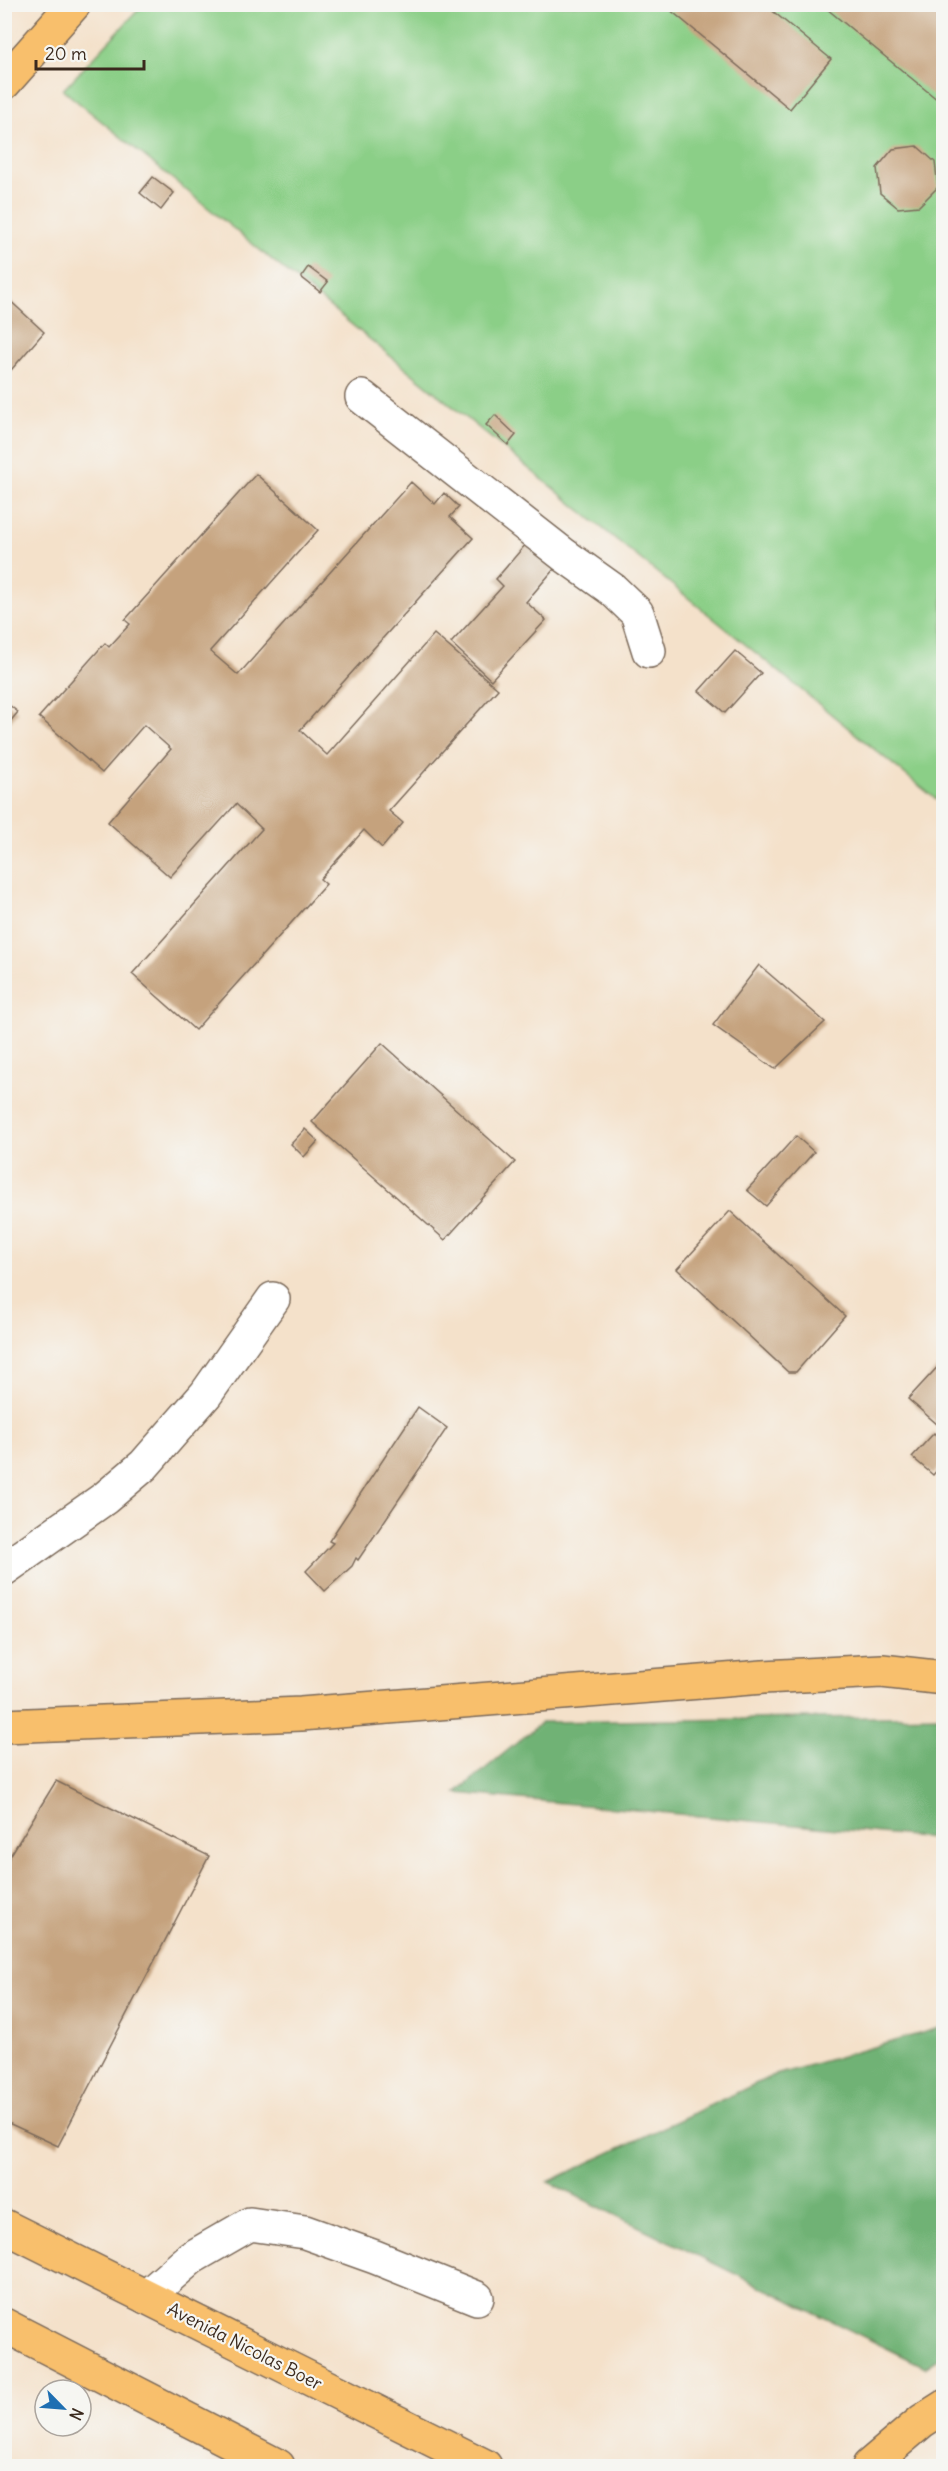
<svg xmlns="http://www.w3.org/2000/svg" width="948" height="2471" font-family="Delius,sans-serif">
  <rect width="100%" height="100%" fill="#f6f6f2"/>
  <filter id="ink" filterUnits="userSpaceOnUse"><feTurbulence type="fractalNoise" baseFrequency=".0167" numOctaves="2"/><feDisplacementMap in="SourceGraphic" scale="12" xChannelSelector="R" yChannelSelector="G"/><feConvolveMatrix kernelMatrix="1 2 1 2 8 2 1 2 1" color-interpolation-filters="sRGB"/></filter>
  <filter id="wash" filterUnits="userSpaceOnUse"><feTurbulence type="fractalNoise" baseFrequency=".008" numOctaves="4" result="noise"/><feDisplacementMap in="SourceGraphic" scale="24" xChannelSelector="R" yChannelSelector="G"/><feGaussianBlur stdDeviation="1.35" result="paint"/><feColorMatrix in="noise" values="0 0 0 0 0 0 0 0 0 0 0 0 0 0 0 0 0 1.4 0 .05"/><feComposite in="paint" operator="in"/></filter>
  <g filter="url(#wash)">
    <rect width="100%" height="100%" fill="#f4e1ca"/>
    <path fill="#8bcf87" stroke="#637c52" stroke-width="1.5" d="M143 5H943V805L63 90Z"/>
    <g fill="#70b274" stroke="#566e49" stroke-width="1.5">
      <path d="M943 1716V1839L456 1793 542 1722Z"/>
      <path d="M943 2027V2355L925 2367 548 2182 772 2076Z"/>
    </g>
    <g id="blocks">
      <g fill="#c5a27d">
        <path d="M663 4H764L831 59 790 109Z"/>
        <path d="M821 4H944V105Z"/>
        <path d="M917 146 935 162 938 187 919 206 898 208 880 193 877 168 893 149Z"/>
        <path d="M153 177 174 193 161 210 140 193Z"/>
        <path d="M308 267 328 282 320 292 301 277Z"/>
        <path d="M5 296 44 332 5 377Z"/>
        <path d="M495 415 516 435 508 445 486 425Z"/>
        <path d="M256 474 318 530 210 651 238 675 411 482 435 504 444 493 459 507 450 517 473 538 300 730 327 755 434 634 498 689 389 811 403 823 382 848 364 830 320 879 326 884 195 1030 132 974 262 829 236 804 170 877 108 822 171 749 144 725 102 773 39 717 105 643 109 647 130 624 125 620Z"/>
        <path d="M532 537 560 562 526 602 546 620 491 680 451 643 503 586 496 579Z"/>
        <path d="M735 651 761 673 725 713 699 691Z"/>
        <path d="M4 701 18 712 4 729Z"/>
        <path d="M759 965 825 1022 775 1069 713 1025Z"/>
        <path d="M382 1043 515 1162 445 1240 312 1122Z"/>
        <path d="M305 1129 318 1141 304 1157 291 1144Z"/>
        <path d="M796 1136 814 1152 766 1206 747 1190Z"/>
        <path d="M730 1211 845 1316 796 1372H788L677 1269Z"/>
        <path d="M944 1360V1430L908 1399Z"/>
        <path d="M418 1407 447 1428 358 1560 356 1558 352 1566 325 1591 306 1571 333 1543 329 1541Z"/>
        <path d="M934 1433 939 1438 944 1433V1462L933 1475 912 1457Z"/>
        <path d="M56 1781 209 1856 58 2146 4 2121V1866Z"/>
      </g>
    </g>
  </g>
  <g filter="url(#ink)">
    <use href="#blocks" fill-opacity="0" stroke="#7c6a5a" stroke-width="1.5"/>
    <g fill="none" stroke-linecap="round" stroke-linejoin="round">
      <g stroke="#7c6a5a" stroke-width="36">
        <g id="minor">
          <path d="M362 397 564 555 613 590 637 613 649 651"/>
          <path d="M4 1569 105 1498 144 1465 206 1394 273 1299"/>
          <path d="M146 2297 191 2258 250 2224 305 2232 375 2257 477 2298"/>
        </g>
      </g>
      <g stroke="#7c6a5a" stroke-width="36">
        <g id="major">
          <path d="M4 83 74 4"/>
          <path d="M4 2226 485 2466"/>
          <path d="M4 2325 278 2466"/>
        </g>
      </g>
      <g stroke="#7c6a5a" stroke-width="36">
        <g id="highway">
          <path d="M4 1726 301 1714 763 1677 882 1671 944 1678"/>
          <path d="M869 2466 922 2421 944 2407"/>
        </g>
      </g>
      <use href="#minor" stroke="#fff" stroke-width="33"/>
      <use href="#major" stroke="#f8bf6c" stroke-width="33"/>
      <use href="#highway" stroke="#f8bf6c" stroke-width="33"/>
    </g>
  </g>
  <g text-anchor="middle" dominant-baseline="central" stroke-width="4.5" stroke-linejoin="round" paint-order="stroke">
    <g font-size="18" fill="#3b2a1e" stroke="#f6f6f2">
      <text transform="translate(245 2346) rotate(27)">Avenida Nicolas Boer</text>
    </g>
  </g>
  <rect width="948" height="2471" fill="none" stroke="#f6f6f2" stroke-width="24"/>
  <g transform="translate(63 2408) rotate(115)"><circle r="28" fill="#f6f6f2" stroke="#aba49d" stroke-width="1.5"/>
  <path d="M0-4.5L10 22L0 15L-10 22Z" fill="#1f6fb2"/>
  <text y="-9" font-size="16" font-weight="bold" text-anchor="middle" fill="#3b2a1e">N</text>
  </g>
  <path d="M36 60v9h108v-9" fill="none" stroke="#3b2a1e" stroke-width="3"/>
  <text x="45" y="60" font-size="18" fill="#3b2a1e" stroke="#f6f6f2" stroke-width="4.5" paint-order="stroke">20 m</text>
</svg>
